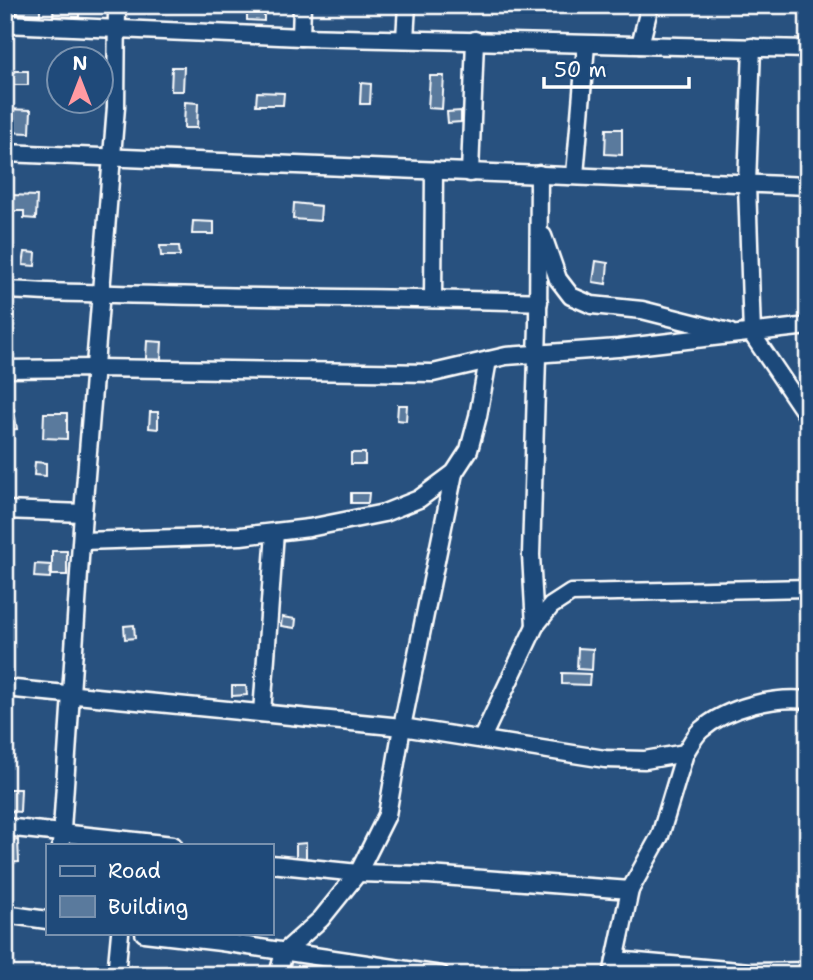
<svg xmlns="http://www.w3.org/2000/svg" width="813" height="980" font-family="'Shantell Sans',sans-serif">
  <rect width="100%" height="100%" fill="#28517f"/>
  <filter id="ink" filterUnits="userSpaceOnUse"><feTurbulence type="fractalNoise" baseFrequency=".0143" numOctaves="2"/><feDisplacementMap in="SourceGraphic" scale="14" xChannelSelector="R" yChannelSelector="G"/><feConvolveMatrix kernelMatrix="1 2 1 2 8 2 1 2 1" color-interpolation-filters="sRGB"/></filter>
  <g filter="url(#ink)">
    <g fill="#5a7a9d" stroke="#fff" stroke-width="2">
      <path d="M16 5H40V14L16 13Z"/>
      <path d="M54 5H79V17L53 16Z"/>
      <path d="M432 5H455V11L432 10Z"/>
      <path d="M247 9 264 10V21L247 20Z"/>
      <path d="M172 67H184L183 91H171Z"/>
      <rect x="8" y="71" width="20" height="14"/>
      <path d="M430 76H444L442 109 428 108Z"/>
      <path d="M361 83 371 84 370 104H360Z"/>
      <path d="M257 92 284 93 283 105H256Z"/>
      <path d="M185 102 198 103 197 128H184Z"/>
      <path d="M6 109 31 110 30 133 6 132Z"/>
      <path d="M461 111V122L448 123 447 112Z"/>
      <path d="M606 129H622V155L605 154Z"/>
      <path d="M11 195 37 196 36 219 24 218V211H11Z"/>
      <path d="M294 203 321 206 320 221 293 219Z"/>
      <path d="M193 221 214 222V234H192Z"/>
      <path d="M160 246H179L180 256H161Z"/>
      <path d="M25 252 36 253 35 266 23 265Z"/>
      <path d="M596 261 608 263 606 284 593 282Z"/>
      <path d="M147 341 162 342 160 376 145 375Z"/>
      <path d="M398 405H407L406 421 397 420Z"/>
      <path d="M14 409 17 429 5 430V410Z"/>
      <path d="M150 412H158V429L149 428Z"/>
      <path d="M44 413H67V439L43 438Z"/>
      <rect x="351" y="453" width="14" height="11"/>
      <path d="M35 462 46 463V476L34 475Z"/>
      <path d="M351 493H369L368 503H351Z"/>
      <rect x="52" y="551" width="15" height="24"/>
      <path d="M35 564 51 565 50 578 34 577Z"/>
      <path d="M282 617 296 619 295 628 281 626Z"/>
      <path d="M134 625 135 638 125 639 124 626Z"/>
      <path d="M578 648 593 649 592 670 577 669Z"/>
      <path d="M562 673 590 674 589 685 562 684Z"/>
      <path d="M232 686H246L247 695 232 696Z"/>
      <path d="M8 789H21L20 812 8 811Z"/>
      <path d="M18 840 19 862 5 863V841Z"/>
      <path d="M306 843V858L296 859V844Z"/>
    </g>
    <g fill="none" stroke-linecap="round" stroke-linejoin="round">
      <g stroke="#fff" stroke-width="21">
        <g id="street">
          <path d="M5 24 301 37 808 49"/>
          <path d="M301 37 302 5"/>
          <path d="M405 39 407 5"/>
          <path d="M640 45 650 5"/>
          <path d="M752 47 747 184 752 334 808 417"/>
          <path d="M5 153 808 186"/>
          <path d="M470 173 475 40"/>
          <path d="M575 175 586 45"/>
          <path d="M543 236 558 279 571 296 592 305 642 310 729 332"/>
          <path d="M5 290C183 299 361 296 539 302"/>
          <path d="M433 299 434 171"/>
          <path d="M5 369 95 368 433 373 506 356 618 348 808 326"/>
          <path d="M5 510 83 513"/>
          <path d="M82 541 241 536 309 528 384 513 419 499 454 473 469 450 478 416 488 360"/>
          <path d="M535 626 531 555 538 324 539 174"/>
          <path d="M5 688 402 727 605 759 645 760 685 753C690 745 695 735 701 730 728 707 774 696 808 700"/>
          <path d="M262 713 275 532"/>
          <path d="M482 738 535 626 551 606 571 593 808 588"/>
          <path d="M5 827 173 845"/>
          <path d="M61 845 83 513 116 107 117 5"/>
          <path d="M271 864 358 873 429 875 630 890 660 836 685 753"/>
          <path d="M5 914 47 920"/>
          <path d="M144 933 221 942 441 975"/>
          <path d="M615 960 750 972 808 971"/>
          <path d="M116 975 120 933"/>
          <path d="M278 975 284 952 321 919 358 873 387 815 402 727 454 473"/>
          <path d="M612 975 630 890"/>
        </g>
      </g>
      <use href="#street" stroke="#1f4a7a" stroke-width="16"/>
    </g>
  </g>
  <rect width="813" height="980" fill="none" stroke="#1f4a7a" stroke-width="28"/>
  <rect x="14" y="14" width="785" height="952" fill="none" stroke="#fff" stroke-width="2.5" filter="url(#ink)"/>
  <rect x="46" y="844" width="228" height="91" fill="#1f4a7a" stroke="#7992af" stroke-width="2"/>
  <rect x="60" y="866" width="35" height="10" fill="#1f4a7a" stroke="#7992af" stroke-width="2"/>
  <text x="108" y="878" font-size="21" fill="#ffffff">Road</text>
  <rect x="60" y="896" width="35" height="21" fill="#5a7a9d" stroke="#7992af" stroke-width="2"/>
  <text x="108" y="914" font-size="21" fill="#ffffff">Building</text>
  <g transform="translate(80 80)"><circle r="33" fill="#1f4a7a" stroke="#7992af" stroke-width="2"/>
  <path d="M0-5L12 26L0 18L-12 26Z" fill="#ff9aa2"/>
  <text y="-10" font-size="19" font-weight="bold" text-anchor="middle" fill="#ffffff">N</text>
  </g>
  <path d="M544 77v10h145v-10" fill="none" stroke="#ffffff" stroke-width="3.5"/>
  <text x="554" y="77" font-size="21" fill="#ffffff" stroke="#1f4a7a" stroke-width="5" paint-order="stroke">50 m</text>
</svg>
